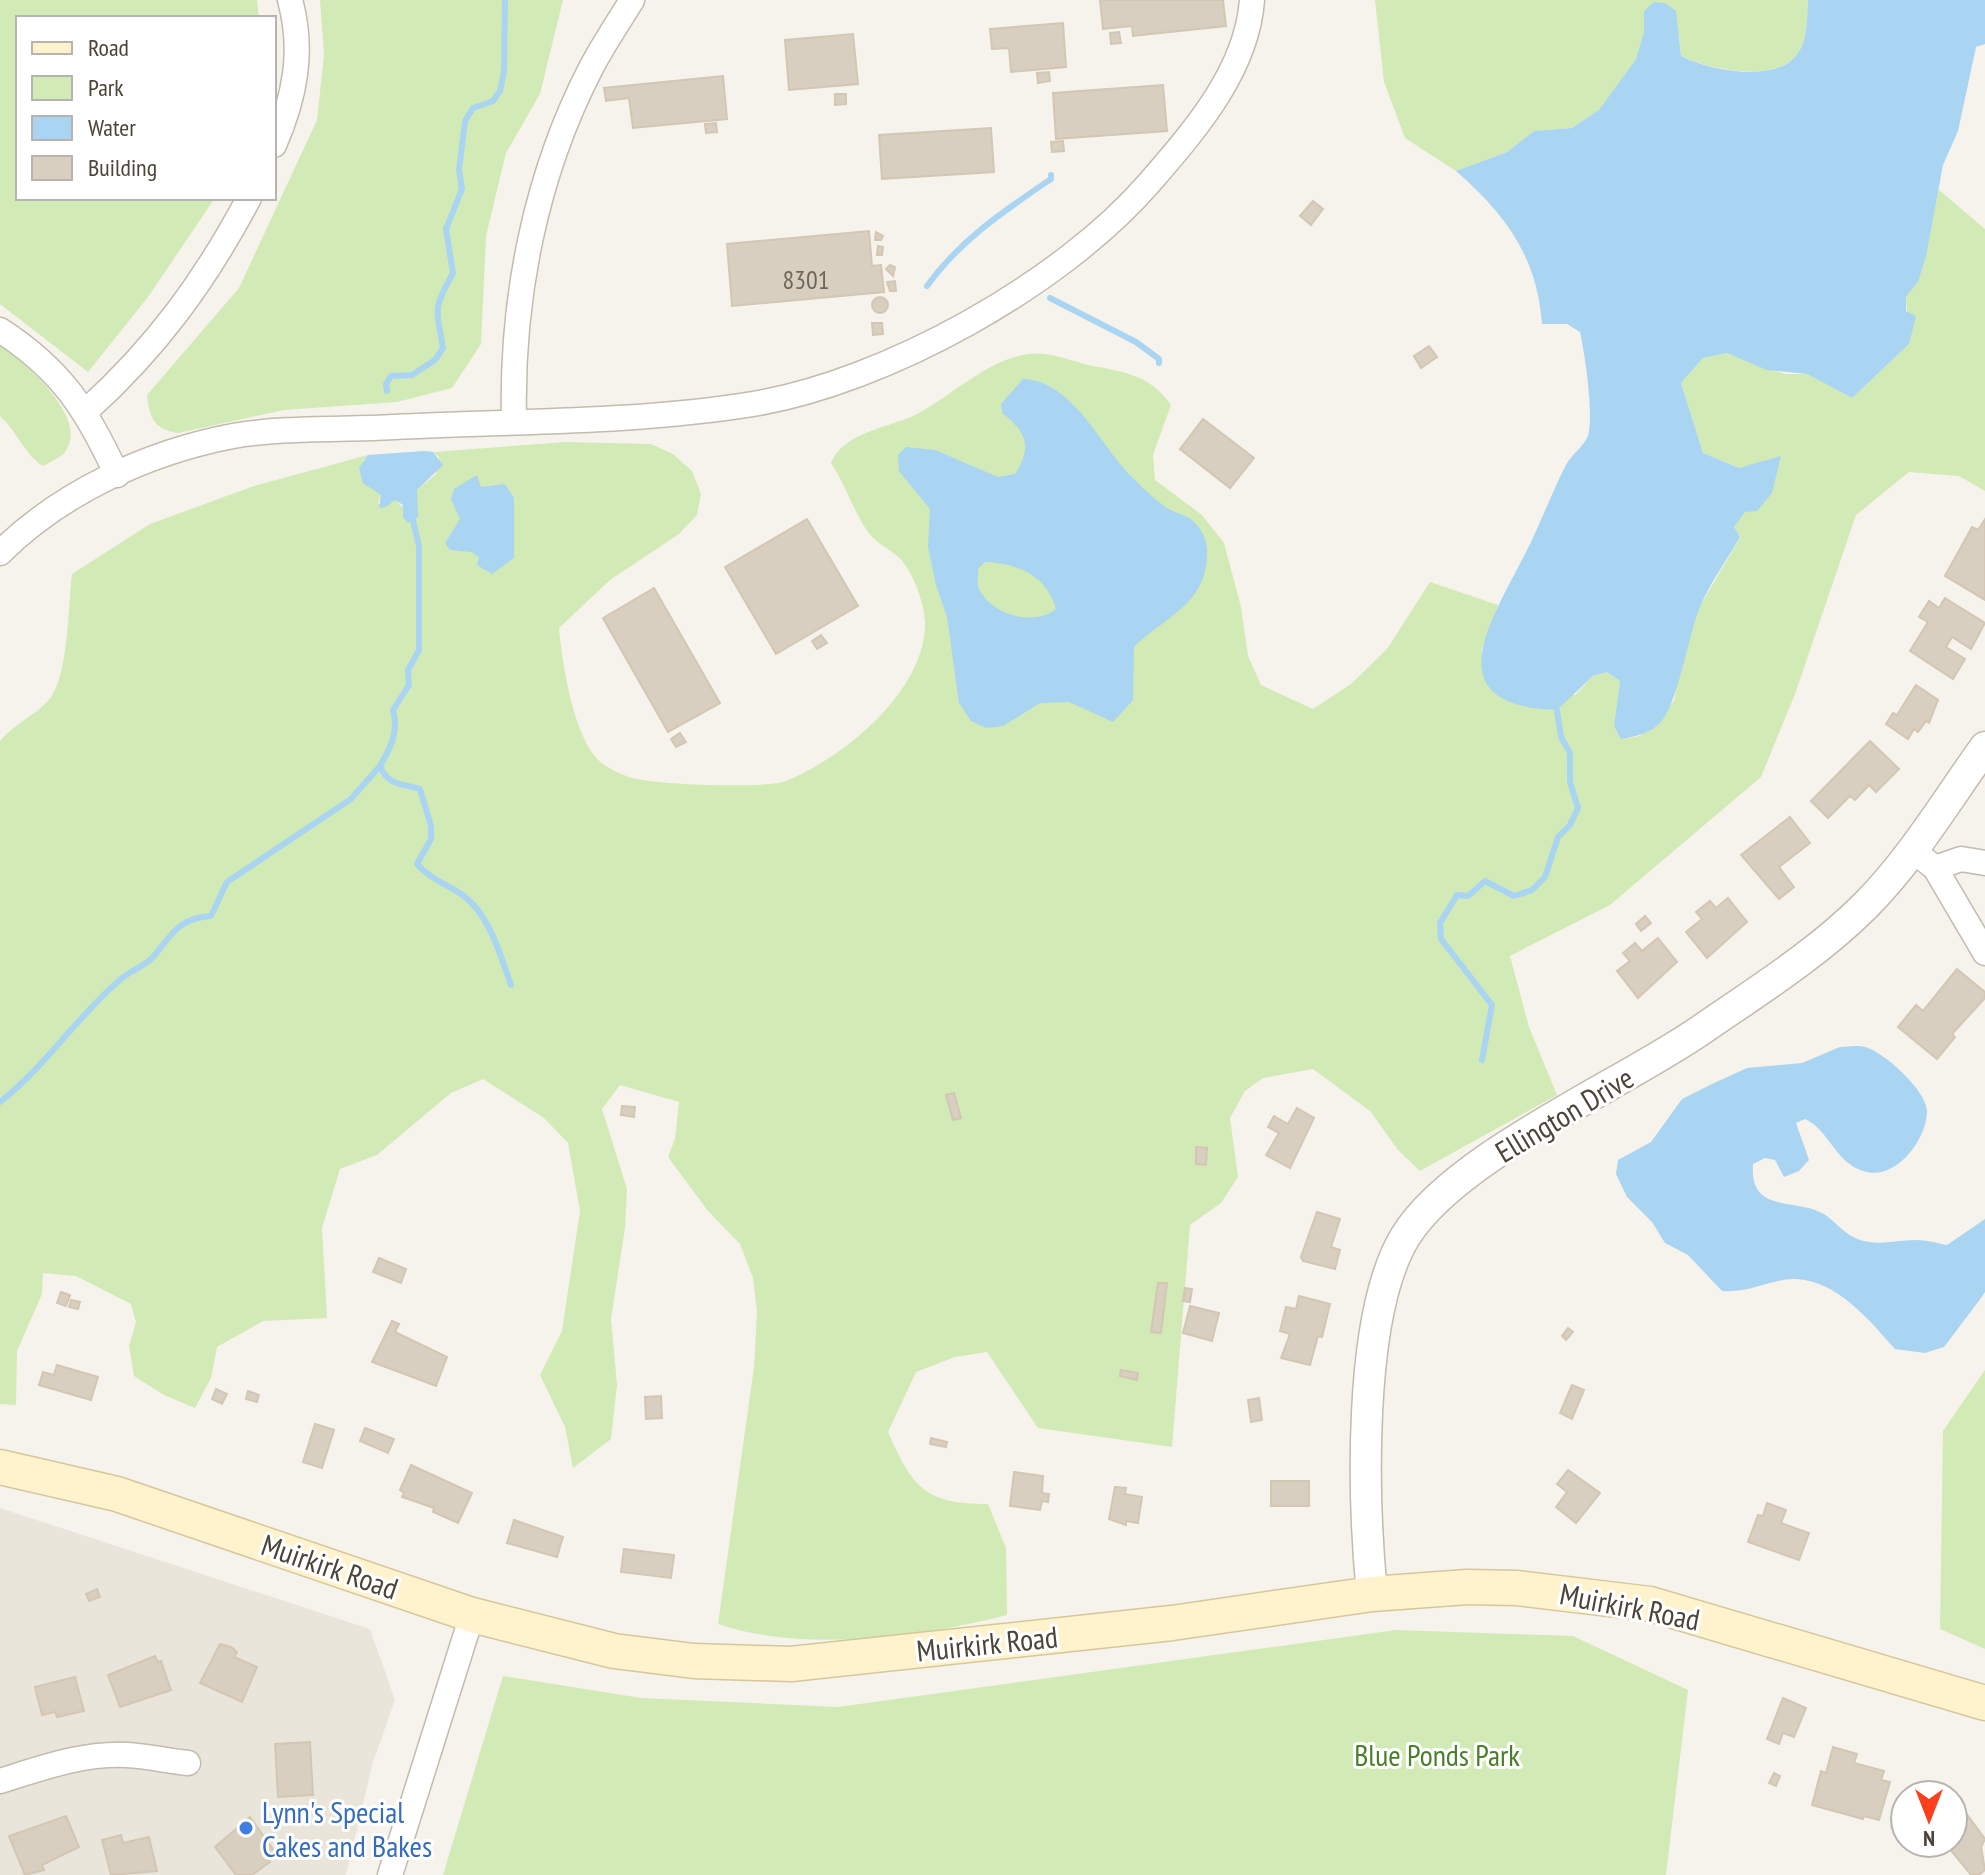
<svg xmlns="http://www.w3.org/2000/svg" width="1985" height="1875" font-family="'PT Sans Narrow',sans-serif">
  <rect width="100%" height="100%" fill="#f6f3ec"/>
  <path fill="#eae5da" d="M0 1508 370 1629 395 1700 373 1762 346 1875H0Z"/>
  <g fill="#d2eab5">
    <path d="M0 0H257L259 18H18V198H215L148 297 88 372 0 304Z"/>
    <path d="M320 0H563L540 94 506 153 486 236 481 344 452 388 397 402 284 410 178 433C153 429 150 418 147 395L239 288 317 120 324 55Z"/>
    <path d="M1375 0H1808C1807 17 1808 42 1796 56 1774 83 1708 69 1681 56L1679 35 1644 11V32L1636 59 1599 110 1572 128 1534 131 1507 152 1456 171 1405 138 1384 82Z"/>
    <path d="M1938 189 1985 229V491L1959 476 1909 472 1856 515 1795 694 1761 777 1610 905 1510 956 1529 1027 1557 1095 1420 1171 1398 1150 1370 1111 1313 1069 1263 1078 1245 1091 1230 1118 1238 1177 1221 1203 1190 1225 1172 1447 1038 1428 987 1352 955 1357 916 1372 888 1432C913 1488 925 1504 988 1504L1006 1548 1007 1615C921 1637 803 1653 718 1624L754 1367 757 1312 753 1278 740 1244 708 1211 668 1157 675 1139 679 1102 620 1085 602 1109 627 1189 625 1228 611 1319 617 1385 611 1439 573 1468 565 1427 540 1375 562 1331 580 1211 568 1143 544 1118 483 1079 451 1093 377 1155 340 1169 322 1228 327 1318 263 1321 217 1347 211 1378 195 1408 164 1395 134 1376 129 1346 136 1322 131 1304 76 1276 43 1273 42 1294 17 1351 16 1405 0 1404V741C14 724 34 716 48 701 69 678 68 606 72 574L150 524 254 486 368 455 363 461 370 487 381 495 378 504 394 499 405 509 417 507V490L436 474 439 457 433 452 566 442 651 444 673 454 692 471 701 494 697 515 679 534 610 580 559 628C562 662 574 742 602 763 609 769 621 774 629 777 651 785 765 789 786 781 843 758 923 693 925 626 926 606 912 567 896 555 886 547 876 543 868 532 853 510 845 484 831 463 843 433 886 428 913 416 953 397 997 348 1045 354 1062 356 1080 364 1098 367 1130 373 1151 377 1171 405L1153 455 1155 480 1202 515 1224 543 1241 607 1248 656 1261 685 1313 709 1351 684 1387 649 1430 582 1498 605 1481 652 1575 695 1593 676 1607 672 1620 681 1614 726 1622 739 1640 736 1674 701 1681 663 1700 606 1740 538 1734 527 1781 457 1739 468 1703 453 1681 383 1703 358 1727 353 1785 374H1807L1852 398 1909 344 1906 297 1918 282Z"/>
    <path d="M0 345C23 361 91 419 65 452 60 458 50 462 43 466 24 454 17 431 0 416Z"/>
    <path d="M1985 1370V1649L1940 1629 1943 1431Z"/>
    <path d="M1396 1630 1573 1636 1688 1690 1666 1875H443L503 1676 641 1698 838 1707Z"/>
  </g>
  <g fill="#a9d4f2" fill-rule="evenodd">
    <path d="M1808 0H1985V44L1976 47 1958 131 1943 165 1926 256 1918 282 1906 297V311L1916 316 1909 344 1852 398 1807 374 1767 370 1727 353 1703 358 1681 383 1703 453 1739 468 1781 456 1772 493 1757 511 1745 512 1734 527 1740 537C1727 560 1710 583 1700 607 1688 636 1678 704 1660 723 1650 733 1635 737 1621 739L1614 726 1620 681 1607 672 1593 676 1557 710C1433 706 1491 621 1525 554 1540 525 1551 494 1566 465 1571 455 1584 446 1588 436 1594 414 1585 355 1580 332L1567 324H1542C1537 256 1505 214 1456 171L1507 152 1534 131 1572 128 1599 110 1636 59 1644 32V11L1654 2 1665 3 1676 11 1681 56C1708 70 1774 83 1796 56 1808 42 1807 17 1808 0Z"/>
    <path d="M1023 379C1073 380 1101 448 1134 479 1144 489 1155 500 1167 508 1175 513 1187 515 1194 522 1203 531 1208 542 1207 555 1206 605 1164 617 1134 647L1133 700 1113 722 1069 702 1040 703 1003 726 986 728 971 721 959 703 947 617 936 585 928 547 930 509 899 471 898 455 906 447 935 450 998 477 1015 474C1033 447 1026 431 1002 413L1001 404ZM985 562C1016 563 1047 575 1056 609 1035 627 991 615 979 589 977 584 978 575 978 569Z"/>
    <path d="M424 451 433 452 443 465 417 490 418 517 408 523 403 517V505L395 500 386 507 379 508 381 495 363 483 359 468 368 455Z"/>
    <path d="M477 475 481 487 505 484 514 498V558L492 574 477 565 479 557 471 552 450 550 445 543 460 519 451 499 454 489Z"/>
    <path d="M1840 1047C1848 1047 1857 1045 1865 1047 1883 1051 1927 1091 1927 1111 1927 1140 1895 1182 1863 1171 1835 1162 1829 1130 1805 1119L1796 1123 1809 1160 1799 1171 1784 1177 1775 1160 1765 1158 1753 1164C1749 1215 1796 1197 1824 1214 1836 1222 1845 1235 1860 1240 1879 1246 1897 1240 1916 1240 1926 1240 1937 1243 1947 1245L1985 1219V1292L1981 1298 1944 1347 1925 1353 1895 1349C1869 1320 1838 1281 1796 1279 1773 1278 1752 1293 1722 1291L1688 1255 1665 1243 1652 1222 1627 1197 1616 1174 1618 1160 1651 1142 1682 1099 1712 1084 1747 1068 1802 1063Z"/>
  </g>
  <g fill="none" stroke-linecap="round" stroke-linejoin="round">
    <g stroke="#a9d4f2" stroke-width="6">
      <path d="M927 286C961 239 1004 211 1051 179V175"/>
      <path d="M1050 298 1136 342 1159 359V363"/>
      <path d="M387 391 386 384 391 376 412 375 435 360 443 348C436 307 433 309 453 273L446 229 462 189 459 170 465 121 473 108 493 101 500 91 504 72 505 0"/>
      <path d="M413 521 419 546V650L408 670 409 685 393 710C399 732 391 747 380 766 387 785 403 784 420 789L431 826V839L417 864C431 880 448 884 464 896 490 916 500 955 511 985"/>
      <path d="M1482 1060 1492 1005 1441 939 1440 923 1457 895 1468 896 1485 881 1514 896 1532 890 1545 877 1558 837 1570 825 1578 808 1570 782V753L1561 737 1557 710"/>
      <path d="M0 1102C46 1066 78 1015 122 978 132 970 145 966 153 957 172 935 178 918 211 916L227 882 351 799 380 766"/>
    </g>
  </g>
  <g fill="#d8cfc1" stroke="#d3c7b4" stroke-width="2">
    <path d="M1100 0H1223L1226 26 1133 36 1132 26 1103 29Z"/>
    <path d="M1063 23 1066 67 1011 72 1009 48 992 49 990 29Z"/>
    <path d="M1119 32 1121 43 1111 44 1110 33Z"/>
    <path d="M853 34 858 84 789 90 785 40Z"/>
    <path d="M1049 72 1050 81 1038 83 1037 73Z"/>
    <path d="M723 76 727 119 633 128 629 98 606 101 604 88Z"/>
    <path d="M1163 85 1167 131 1056 139 1053 93Z"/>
    <path d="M835 94H846V104L835 105Z"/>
    <path d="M716 123 717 132 706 133 705 124Z"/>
    <path d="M991 128 994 172 882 179 879 135Z"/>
    <path d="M1063 141 1064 151 1052 152 1051 142Z"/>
    <path d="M1313 201 1323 209 1311 225 1300 216Z"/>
    <path d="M869 231 872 266 881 265 884 292 732 306 727 244Z"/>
    <path d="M876 232 883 236 881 240H875Z"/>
    <path d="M878 246 883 247 882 255H877Z"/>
    <path d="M890 265 895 267 893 276 886 269Z"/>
    <path d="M895 281 896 291H890L887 282Z"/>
    <circle cx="880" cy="305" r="8"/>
    <path d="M872 323H882L883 334 873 335Z"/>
    <path d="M1429 346 1437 357 1421 368 1414 356Z"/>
    <path d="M1203 419 1254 458 1230 488 1180 449Z"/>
    <path d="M807 519 858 606 776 654 725 567Z"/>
    <path d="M1985 519V600L1945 576 1972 527 1978 530Z"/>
    <path d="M654 588 720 703 668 732 603 618Z"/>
    <path d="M1945 598 1985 623 1971 649 1952 637 1946 647 1965 659 1953 679 1910 651 1928 622 1919 617 1929 601 1939 608Z"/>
    <path d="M821 635 827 643 817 649 812 641Z"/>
    <path d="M1916 685 1938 700 1929 723 1926 721 1918 732 1914 729 1908 739 1886 724 1893 713 1897 715Z"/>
    <path d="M680 733 686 742 676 747 671 739Z"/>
    <path d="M1870 741 1899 769 1876 792 1869 785 1855 800 1850 796 1828 818 1811 801Z"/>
    <path d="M1790 817 1810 843 1779 867 1794 887 1779 899 1741 855Z"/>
    <path d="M1728 898 1747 922 1707 958 1686 932 1702 919 1696 912 1710 901 1716 908Z"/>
    <path d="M1645 916 1651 923 1641 931 1636 924Z"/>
    <path d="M1658 938 1677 962 1638 998 1617 971 1630 961 1623 953 1635 943 1642 951Z"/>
    <path d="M1957 969 1985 992V998L1952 1034 1955 1037 1937 1059 1898 1027 1916 1005 1923 1011Z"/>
    <path d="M954 1093 961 1118 953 1120 946 1095Z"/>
    <path d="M622 1106 635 1107 634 1117 621 1115Z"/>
    <path d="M1297 1108 1314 1118 1290 1168 1266 1155 1279 1133 1268 1127 1274 1116 1288 1124Z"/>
    <path d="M1196 1147 1207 1148 1206 1165 1196 1164Z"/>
    <path d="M1317 1212 1340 1219 1331 1247 1340 1250 1335 1269 1303 1261 1301 1257Z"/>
    <path d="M379 1258 406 1269 401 1283 373 1272Z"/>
    <path d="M1158 1283H1167L1161 1333 1151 1332Z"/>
    <path d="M1185 1288 1192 1289 1190 1302 1183 1301Z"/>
    <path d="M61 1292 70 1295 66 1306 57 1303Z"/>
    <path d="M1299 1296 1330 1304 1322 1337 1318 1336 1310 1365 1281 1358 1290 1334 1280 1331 1286 1307 1296 1309Z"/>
    <path d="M71 1300 80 1302 78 1309 69 1307Z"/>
    <path d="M1190 1306 1219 1313 1212 1341 1183 1333Z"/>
    <path d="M392 1321 399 1324 395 1332 447 1357 436 1386 372 1362Z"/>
    <path d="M1568 1328 1573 1332 1566 1340 1562 1336Z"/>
    <path d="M57 1365 98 1377 91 1400 39 1385 43 1372 54 1375Z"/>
    <path d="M1121 1370 1138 1373 1137 1380 1120 1376Z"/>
    <path d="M1572 1385 1584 1390 1572 1419 1560 1413Z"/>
    <path d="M216 1389 227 1394 222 1404 212 1399Z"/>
    <path d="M248 1391 259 1395 257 1402 246 1399Z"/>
    <path d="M661 1396 662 1418 646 1419 645 1397Z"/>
    <path d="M1259 1398 1262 1420 1251 1422 1248 1400Z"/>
    <path d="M315 1424 334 1430 322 1468 303 1462Z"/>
    <path d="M365 1428 394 1439 388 1453 360 1441Z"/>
    <path d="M931 1438 947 1442 946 1447 930 1444Z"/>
    <path d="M411 1465 472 1493 458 1523 433 1512 434 1508 402 1497 404 1493 400 1490Z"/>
    <path d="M1568 1470 1600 1493 1576 1523 1556 1507 1567 1492 1557 1484Z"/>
    <path d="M1014 1472 1043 1476 1042 1493 1049 1494 1048 1502 1042 1501 1040 1510 1010 1506Z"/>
    <rect x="1271" y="1481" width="38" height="25"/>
    <path d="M1115 1487 1126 1488 1125 1494 1142 1497 1138 1523 1126 1521V1525L1109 1519Z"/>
    <path d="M1767 1503 1786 1510 1781 1523 1809 1533 1799 1560 1748 1542 1758 1515 1763 1516Z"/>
    <path d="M514 1520 563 1537 557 1557 507 1543Z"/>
    <path d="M624 1549 674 1555 671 1578 621 1572Z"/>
    <path d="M97 1589 100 1597 89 1601 86 1594Z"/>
    <path d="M220 1644 231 1647 237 1652 234 1657 257 1667 242 1702 200 1683Z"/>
    <path d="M155 1656 158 1662 161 1661 171 1690 120 1707 108 1675Z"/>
    <path d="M75 1677 84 1711 57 1717 55 1712 42 1715 35 1687Z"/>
    <path d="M1783 1698 1806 1708 1794 1737 1783 1733 1779 1744 1767 1739Z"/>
    <path d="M310 1742 313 1795 278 1797 275 1744Z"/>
    <path d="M1833 1747 1857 1754 1854 1763 1884 1771 1881 1780 1890 1782 1879 1820 1864 1816 1863 1819 1812 1805 1821 1771 1826 1773Z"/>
    <path d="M1774 1773 1780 1776 1776 1786 1769 1783Z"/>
    <path d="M1952 1794 1985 1839 1981 1847 1985 1870 1979 1875H1971L1945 1843H1953Z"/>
    <path d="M66 1816 79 1847 42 1865 44 1870 25 1875 9 1836Z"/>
    <path d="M250 1817 275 1852 267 1858 270 1862 252 1875H236L215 1847Z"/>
    <path d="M121 1835 123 1843 149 1837 157 1871 111 1875 102 1840Z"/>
  </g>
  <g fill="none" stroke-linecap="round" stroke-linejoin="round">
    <g stroke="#c2bbae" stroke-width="27">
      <g id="minor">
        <path d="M274 145C295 97 304 51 290 0"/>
        <path d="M0 330C62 370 87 410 117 475"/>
        <path d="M86 411C156 348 205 281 249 198"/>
        <path d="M514 420C511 300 535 176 591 68 603 45 618 23 632 0"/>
        <path d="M0 553C61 492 149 452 233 436 285 427 342 430 394 427 513 421 635 423 753 404 886 382 1062 284 1150 182 1194 131 1247 71 1252 0"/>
        <path d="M1911 849 1935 868 1985 953"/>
        <path d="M1935 868 1961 859 1985 863"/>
        <path d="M0 1781C42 1768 82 1753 127 1755 147 1756 168 1761 188 1763"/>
        <path d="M390 1875 472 1615"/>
      </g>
    </g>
    <g stroke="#c2bbae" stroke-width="33">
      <path id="tertiary" d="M1372 1594C1363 1502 1357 1316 1405 1237 1454 1157 1620 1086 1701 1030 1756 992 1817 954 1865 906 1911 860 1947 800 1985 747"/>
    </g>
    <g stroke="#d6c79b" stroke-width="37">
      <path id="secondary" d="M0 1467 117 1494 472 1615 614 1651 694 1661 791 1664 1172 1623 1372 1594 1467 1587 1517 1588 1650 1604 1985 1703"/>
    </g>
    <use href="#minor" stroke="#fff" stroke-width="24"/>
    <use href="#tertiary" stroke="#fff" stroke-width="30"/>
    <use href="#secondary" stroke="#fff3cd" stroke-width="34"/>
  </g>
  <circle fill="#3f7fe0" stroke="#fff" stroke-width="3" cx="246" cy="1828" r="8"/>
  <g text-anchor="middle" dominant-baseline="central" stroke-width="6" stroke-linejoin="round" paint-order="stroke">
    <g font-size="26" fill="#6e675b">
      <text x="806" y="279">8301</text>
    </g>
    <g font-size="30" fill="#4b4439" stroke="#fff">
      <text transform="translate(1564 1114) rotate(-31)">Ellington Drive</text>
      <text transform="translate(330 1566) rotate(19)">Muirkirk Road</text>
      <text transform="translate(1630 1606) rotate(11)">Muirkirk Road</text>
      <text transform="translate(987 1643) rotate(-6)">Muirkirk Road</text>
    </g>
    <g font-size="30" fill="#4a7f2a" stroke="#fff">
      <text x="1437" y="1754">Blue Ponds Park</text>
    </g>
    <g font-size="30" fill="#366cbe" stroke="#fff" text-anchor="start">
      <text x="262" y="1811">Lynn's Special<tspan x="262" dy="34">Cakes and Bakes</tspan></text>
    </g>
  </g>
  <rect x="16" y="16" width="260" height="184" fill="#ffffff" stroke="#b7b4b0" stroke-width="2"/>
  <rect x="32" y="42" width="40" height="12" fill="#fff3cd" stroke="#b7b4b0" stroke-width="2"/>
  <text x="88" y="56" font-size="24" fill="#4b4439">Road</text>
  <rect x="32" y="76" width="40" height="24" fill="#d2eab5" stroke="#b7b4b0" stroke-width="2"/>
  <text x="88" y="96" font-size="24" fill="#4b4439">Park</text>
  <rect x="32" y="116" width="40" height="24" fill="#a9d4f2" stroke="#b7b4b0" stroke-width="2"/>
  <text x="88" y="136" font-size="24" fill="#4b4439">Water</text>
  <rect x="32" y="156" width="40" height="24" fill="#d8cfc1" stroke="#b7b4b0" stroke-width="2"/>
  <text x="88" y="176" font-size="24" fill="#4b4439">Building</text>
  <g transform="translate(1929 1819) rotate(180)"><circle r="38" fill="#ffffff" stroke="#b7b4b0" stroke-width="2"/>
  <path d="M0-6L14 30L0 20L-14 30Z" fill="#fc3f1d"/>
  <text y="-12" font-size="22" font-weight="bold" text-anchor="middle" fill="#4b4439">N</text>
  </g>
</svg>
